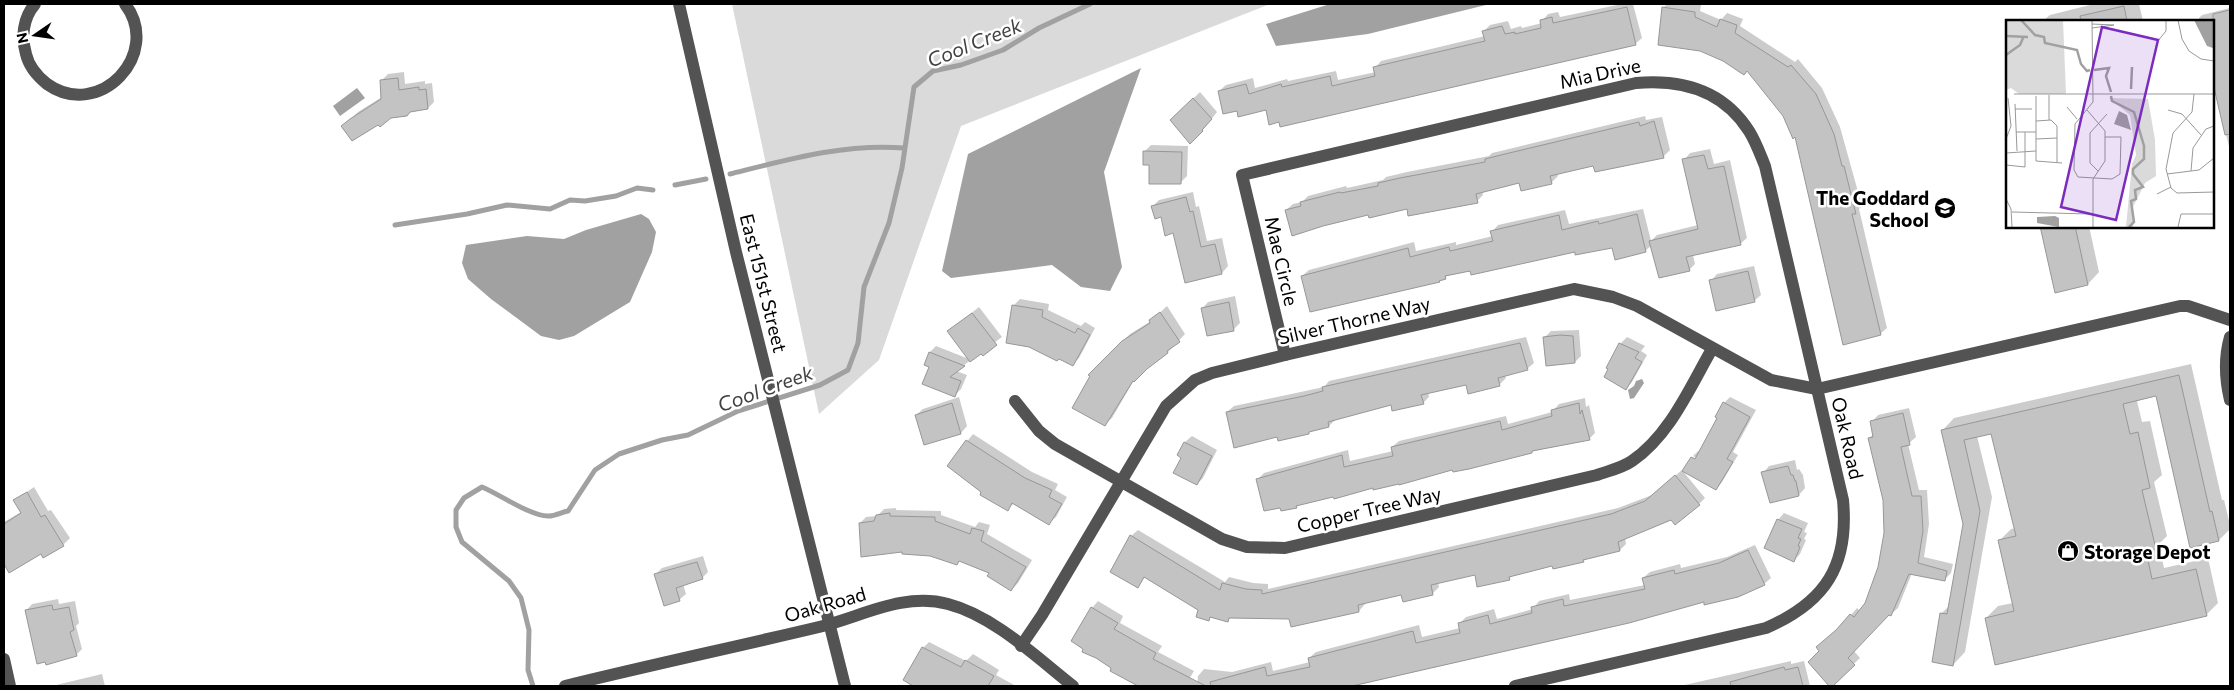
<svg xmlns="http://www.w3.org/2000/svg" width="2234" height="690" font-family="Commissioner,sans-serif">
  <rect width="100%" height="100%" fill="#fff"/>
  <path fill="#dadada" d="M732 4H1270L961 126 879 360 819 414Z"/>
  <g fill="#a1a1a1">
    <path d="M1330 4H1490L1368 34 1276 46 1266 24Z"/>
    <path d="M1141 68 1104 172 1122 267 1110 291 1081 287 1052 265 951 278 942 271 968 154Z"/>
    <path d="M357 88 365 98 340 116 333 106Z"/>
    <path d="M641 214 649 219 656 232 652 252 630 302 574 336 559 340 541 336 491 299 468 279 462 263 466 245 527 236 564 239 586 230Z"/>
    <path d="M1642 379 1644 383 1634 398 1630 399 1628 390 1634 386 1636 381Z"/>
  </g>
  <g fill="#0003">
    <path d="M1622 4H1633L1642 38 1635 44 1266 109 1238 110 1219 91 1226 85 1253 78 1255 88 1287 79 1288 81 1336 71 1338 80 1376 72 1375 68 1381 61 1485 36 1484 31 1490 25 1508 21 1511 29 1521 26 1522 28 1542 23V21L1548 14 1558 12 1560 17Z"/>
    <path d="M1667 4 1701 5 1700 11 1721 20 1727 13 1743 19 1740 26 1795 62 1798 59 1822 88 1840 127 1862 206 1859 209 1887 328 1880 334 1796 136 1784 116 1747 70 1663 8Z"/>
    <path d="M2094 4H2139L2143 21H2043L2050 15Z"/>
    <path d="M2230 8V151L2213 78V21H2200L2199 18 2202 15Z"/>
    <path d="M404 72 405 84 425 81V84L432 83 434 102 428 108 410 111 378 123 343 126 358 112 382 97 381 81 388 74Z"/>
    <path d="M1200 92 1217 112 1202 131 1171 120Z"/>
    <path d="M1645 116 1646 120 1662 117 1670 150 1663 157 1594 165 1557 173 1558 176 1551 183 1520 181 1482 191 1483 195 1477 201 1408 207 1369 214 1286 210 1293 204 1302 202 1308 196 1346 186 1347 188 1383 180 1386 177 1407 172 1489 156 1492 153 1513 148Z"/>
    <path d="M1151 145 1188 146 1187 176 1180 183 1144 152Z"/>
    <path d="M1710 149 1714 164 1730 160 1747 238 1740 244 1693 255 1695 264 1689 270 1652 245 1645 251 1613 246 1576 251 1449 275 1439 281 1302 276 1309 270 1414 242 1416 251 1456 242V245L1493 236 1492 232 1498 225 1565 210 1569 224 1643 209 1651 241 1657 235 1698 225 1684 160 1690 153Z"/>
    <path d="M1193 192 1196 207 1199 206 1207 241 1222 238 1228 266 1222 273 1153 206 1159 200Z"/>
    <path d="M2041 226H2089L2099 272 2088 284Z"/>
    <path d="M1754 266 1761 295 1754 301 1711 281 1717 274Z"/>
    <path d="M1235 296 1240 323 1234 329 1202 309 1208 302Z"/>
    <path d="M1020 299 1049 304 1048 310 1081 326 1085 322 1095 328 1079 358 1072 365 1014 305Z"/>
    <path d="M1167 306 1185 334 1168 352 1147 368 1134 380 1112 418 1105 424 1090 374 1130 334 1151 321Z"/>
    <path d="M979 307 1002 337 956 371 967 375 961 389 954 396 930 366V352L936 346 969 359 949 331Z"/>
    <path d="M1579 330 1581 356 1575 362 1544 338 1551 331Z"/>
    <path d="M1526 337 1534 363 1527 369 1505 375 1506 378 1499 385 1467 383 1428 392 1429 397 1423 403 1392 404 1336 419 1329 426 1278 436 1227 412 1234 406 1324 387 1329 381Z"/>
    <path d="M1627 337 1645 346 1641 351 1647 355 1632 382 1626 388 1620 344Z"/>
    <path d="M2191 364 2222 500H2224L2230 525V529L2219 540 2157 395 2137 401 2142 422 2150 421 2162 475 2154 482 2167 536 2159 544 2164 568 2208 558 2218 603 2206 615 1986 618 1998 606 2013 603 1999 541 2011 529 2016 528 1992 432 1977 436 1992 497 1965 652 1953 665 1933 661 1942 613 1950 605 1964 524 1942 431 1954 418Z"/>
    <path d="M959 397 967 426 961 433 916 415 923 409Z"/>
    <path d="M1730 397 1756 410 1733 452 1738 455 1722 482 1716 489 1684 471 1692 457 1701 461 1693 456 1698 451 1700 452 1719 418 1724 403Z"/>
    <path d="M1585 398 1586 407 1589 405 1595 433 1589 439 1334 495 1300 504 1296 507 1258 479 1264 473 1348 450 1350 461 1393 451 1392 447 1399 441 1506 416 1508 424 1552 412 1559 404Z"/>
    <path d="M1909 408 1916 437 1908 444 1919 490H1927L1929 524 1924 557 1953 564 1951 573 1944 580 1912 573 1898 608 1891 614 1889 613 1854 651 1860 658 1831 686 1810 662 1851 615 1857 608 1860 611 1866 603 1880 568 1886 533 1884 499 1869 438 1874 434 1872 422 1878 415Z"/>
    <path d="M973 434 1032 472 1058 484 1055 490 1067 497 1056 517 1049 523 1014 503 1007 510 948 465Z"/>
    <path d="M1192 436 1217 450 1203 478 1197 484 1183 458 1179 455 1185 442Z"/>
    <path d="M1795 460 1797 470 1799 469 1803 475 1805 488 1799 495 1771 501 1763 473 1769 466Z"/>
    <path d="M1682 470 1705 498 1699 504 1672 519 1625 538 1626 544 1620 550 1587 558 1583 561 1553 565 1513 574 1509 579 1476 573 1438 582 1439 587 1432 594 1402 593 1365 602V604L1359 611 1290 618 1232 616 1228 621 1212 616 1208 620 1199 609 1146 576 1137 586 1131 536 1138 530 1225 582 1229 577 1253 583 1268 584V589L1618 508 1652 495Z"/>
    <path d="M34 487 48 511 51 510 70 538 63 545 43 556 41 553 9 571 4 562V522L21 512 15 500Z"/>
    <path d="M896 508V510L941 511V515L975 527 979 522 990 525 987 534 1032 560 1018 583 1011 590 991 572 960 560 957 564 930 554 904 551 860 523 866 517 877 516 884 509Z"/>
    <path d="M1784 513 1808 523 1804 532 1807 533 1804 539 1806 540 1800 554 1794 560 1778 520Z"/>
    <path d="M1755 545 1771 578 1764 584 1628 622 1354 686H1197L1198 676 1204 669 1232 672 1271 662 1273 671 1310 662 1309 658 1316 652 1419 625 1422 637 1460 628 1459 624 1466 617 1494 609 1497 619 1533 609 1539 601 1569 594 1570 600 1645 585 1643 578 1650 572 1680 564 1681 568 1727 557Z"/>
    <path d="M703 556 708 572 702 578 683 584 686 594 679 600 656 574 662 568Z"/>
    <path d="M58 599 59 604 75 601 79 623 76 626 82 649 76 655 26 611 32 604Z"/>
    <path d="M1098 601 1123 616 1120 623 1162 646 1158 652 1194 671 1185 686H1139L1111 670 1113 667 1083 651 1092 608Z"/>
    <path d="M929 642 966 661 973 654 999 670 996 675 1016 686H916L905 680 923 648Z"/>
    <path d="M1791 661V664L1804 661 1810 686H1680Z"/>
    <path d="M102 674 105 686H51H52Z"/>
  </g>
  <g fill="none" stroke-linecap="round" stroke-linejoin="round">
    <g stroke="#a1a1a1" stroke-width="5">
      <path d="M730 174C786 160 846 143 904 148"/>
      <path d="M675 185 706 179"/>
      <path d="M395 225 467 214 507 205 550 209 570 200 585 201 616 196 637 188 653 190"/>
      <path d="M533 686 528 670 529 630 521 598 509 581 462 542 456 527V510L464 498 482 487C499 494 532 517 549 516 555 516 562 512 568 511L595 470 619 454 662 440 688 435 738 411 820 385 848 370 858 343 864 287 889 223 902 168 914 87 933 71 961 65 1003 50 1039 28 1090 4"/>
    </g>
  </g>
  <g fill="#c3c3c3" stroke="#979797">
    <path d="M2124 6 2127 21H2081L2080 16Z"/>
    <path d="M1627 7 1636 45 1280 127 1279 122 1269 125 1266 110 1238 117 1237 111 1223 114 1218 91 1246 84 1249 94 1281 84 1282 87 1330 76 1332 86 1375 76 1373 67 1485 41 1482 31 1502 26 1505 34 1515 32V34L1541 28 1540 20 1552 17 1553 23Z"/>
    <path d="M1662 7 1695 12V17L1717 27 1720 19 1737 25 1735 33 1788 67 1791 65 1816 94 1834 134 1842 166H1844L1856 214H1852L1881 335 1843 345 1795 137 1793 139 1783 116 1747 71 1744 75 1723 61 1700 51 1658 45Z"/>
    <path d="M2230 10V134L2225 135 2213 83V14Z"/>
    <path d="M398 78 399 90 419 87V90L426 89 428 109 410 112 407 116 391 118 380 127 378 125 352 141 341 126 350 119 381 99 380 80Z"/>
    <path d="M1193 98 1212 119 1202 130 1203 131 1190 144 1170 120Z"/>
    <path d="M1654 121 1664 158 1595 172 1593 166 1550 176 1552 184 1521 191 1519 183 1476 194 1478 203 1408 216 1407 209 1369 218 1368 215 1323 226 1292 236 1285 210 1301 206 1300 202 1340 192 1341 193 1378 186V183L1400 178 1485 162V159L1505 154 1639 122 1640 126Z"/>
    <path d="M1143 151 1182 152 1181 184H1149V165H1143Z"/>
    <path d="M1704 155 1708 169 1724 166 1741 245 1686 257 1690 271 1659 278 1649 241 1698 229 1682 159Z"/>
    <path d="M1186 197 1190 212 1193 211 1201 247 1215 244 1222 274 1185 283 1173 233 1165 236 1161 217 1155 219 1151 206Z"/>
    <path d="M1637 214 1646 252 1615 260 1612 248 1575 255V252L1471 275 1470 271 1445 276 1446 279 1439 281 1440 282 1310 312 1301 276 1408 248 1410 257 1449 247 1450 251 1493 241 1490 231 1559 215 1562 230 1598 221 1599 224Z"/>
    <path d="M2040 226H2075L2088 285 2055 293Z"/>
    <path d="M1748 271 1755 302 1716 311 1709 280Z"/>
    <path d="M1229 302 1234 331 1207 336 1201 308Z"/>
    <path d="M1012 305 1043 310 1042 317 1075 333 1078 328 1090 335 1073 366 1059 359 1057 361 1029 347 1006 343Z"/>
    <path d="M1160 312 1180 342 1167 351 1168 353 1147 369 1134 382 1133 381 1105 426 1072 408 1090 376 1088 375 1122 341 1150 323 1149 320Z"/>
    <path d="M972 313 997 345 983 356 981 354 970 362 947 331Z"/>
    <path d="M1560 335 1573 336 1575 363 1546 366 1543 337Z"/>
    <path d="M1520 343 1528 370 1498 378 1500 386 1468 394 1466 385 1421 395 1424 404 1392 411 1391 405 1328 422 1329 427 1309 432V434L1278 441 1277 437 1234 448 1226 412 1304 396 1323 391 1322 387Z"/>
    <path d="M1619 343 1639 352 1635 358 1642 362 1626 390 1604 377 1608 369 1606 368Z"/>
    <path d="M929 352 965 366 950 377 961 381 955 397 922 384 929 367 924 365Z"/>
    <path d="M2179 375 2210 512 2212 511 2219 541 2190 548 2156 396 2123 404 2130 434 2138 432 2150 488 2142 490 2156 549 2146 551 2152 579 2196 569 2207 616 1995 665 1985 618 2014 611 1998 540 2016 536 1991 434 1964 440 1980 511 1953 666 1932 662 1940 613 1947 614 1963 524 1941 430Z"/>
    <path d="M1723 402 1750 417 1727 459 1733 462 1716 490 1682 471 1691 457 1695 459 1717 418 1715 417Z"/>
    <path d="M952 403 961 434 924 445 915 415Z"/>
    <path d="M1579 403 1580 414 1582 410 1590 440 1532 451V453L1469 469 1453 472 1452 470 1399 485V484L1373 490V488L1334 499 1333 497 1296 506 1297 508 1281 511 1280 508 1264 511 1256 479 1342 455 1344 467 1393 456 1391 447 1500 421 1502 430 1552 416 1551 410Z"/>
    <path d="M1903 413 1910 445 1901 447 1912 496H1921L1923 531 1918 563 1947 571 1945 581 1909 574 1891 616 1889 615 1848 658 1855 665 1833 686H1829L1808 662 1819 651 1816 647 1836 630 1850 614 1854 617 1865 603 1878 567 1884 533 1883 500 1868 438 1873 437 1870 421Z"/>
    <path d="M966 440 1025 478 1052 490 1049 497 1062 504 1049 525 1012 503 1008 511 980 495 981 492 947 466Z"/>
    <path d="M1184 442 1212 456 1197 485 1173 473 1181 458 1177 455Z"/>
    <path d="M1788 466 1791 475H1793L1795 481H1796L1799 496 1770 503 1761 472Z"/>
    <path d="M1675 475 1700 505 1675 525 1671 520 1618 542 1620 551 1583 560 1584 562 1553 569 1552 566 1509 577 1510 580 1477 587 1475 575 1431 585 1433 595 1403 602 1401 595 1358 605 1359 612 1291 627 1289 619 1229 618 1228 622 1210 617 1209 621 1196 617 1198 610 1144 577 1138 588 1110 572 1130 535 1220 590 1222 583 1246 589 1262 590V594L1611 514 1645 501Z"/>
    <path d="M27 492 41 517 45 515 64 546 43 558 41 554 9 573 4 564V524L21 513 13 500Z"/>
    <path d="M890 513V516L935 517V521L970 534 972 528 984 531 981 541 1026 567 1011 591 987 576 989 573 959 561 957 565 930 556 902 554V552L861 557 859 523 874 521 876 515Z"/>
    <path d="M1777 519 1802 529 1798 538 1801 539 1798 546 1800 547 1794 562 1764 548Z"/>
    <path d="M1748 550 1765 585 1738 597 1704 605V602L1629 623 1352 686H1211L1210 682 1265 667 1267 676 1310 667 1308 658 1413 631 1416 643 1460 633 1458 623 1488 615 1490 624 1532 613 1531 607 1563 599 1564 606 1645 589 1642 578 1674 570 1675 574 1719 563Z"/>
    <path d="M697 562 703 579 676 588 680 601 664 606 654 574Z"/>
    <path d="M52 605 53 610 69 607 74 630 70 632 77 656 46 665 45 662 37 664 25 610Z"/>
    <path d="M1091 607 1118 623 1114 629 1156 653 1153 659 1206 686H1138L1110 671 1111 668 1096 658 1082 652 1083 649 1071 641Z"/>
    <path d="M922 647 961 667 965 660 994 676 988 686H913L903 680Z"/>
    <path d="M1784 667 1785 670 1798 667 1803 686H1731L1730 682Z"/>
  </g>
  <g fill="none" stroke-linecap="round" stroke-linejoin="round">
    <g stroke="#535353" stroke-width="12">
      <path d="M35 4C23 18 21 37 26 54 29 67 37 76 47 84 99 121 163 54 125 4"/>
      <path d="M679 4 736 252 845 686"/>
      <path d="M2230 337C2224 358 2225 379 2230 400"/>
      <path d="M1285 355 1242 175 1636 83C1682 79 1723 90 1749 131 1756 142 1760 154 1765 166L1843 500C1849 565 1826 602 1766 628L1515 686"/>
      <path d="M1015 401 1039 431 1055 444 1222 539 1247 547 1285 548 1597 475C1608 471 1622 468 1632 461 1670 435 1690 387 1712 349"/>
      <path d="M1021 646 1042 615 1166 406 1195 380 1212 373 1285 355 1574 289 1613 297 1637 306 1771 380 1817 389 2180 306H2188L2230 320"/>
      <path d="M4 659 10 686"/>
      <path d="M565 686C650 665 735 647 819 627 861 617 903 592 948 604 994 616 1036 657 1073 686"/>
    </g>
  </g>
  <defs>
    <g id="school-disc" transform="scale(1.125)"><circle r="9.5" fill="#000" stroke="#fff"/><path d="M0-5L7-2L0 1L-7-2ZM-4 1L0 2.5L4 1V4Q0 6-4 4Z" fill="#fff"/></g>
    <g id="shop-disc" transform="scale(1.125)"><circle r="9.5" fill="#000" stroke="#fff"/><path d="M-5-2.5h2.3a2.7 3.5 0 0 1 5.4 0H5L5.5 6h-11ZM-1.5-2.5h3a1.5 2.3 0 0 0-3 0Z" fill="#fff"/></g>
  </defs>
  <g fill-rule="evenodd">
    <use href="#school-disc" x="1945" y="208"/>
    <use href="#shop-disc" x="2068" y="551"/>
  </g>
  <g text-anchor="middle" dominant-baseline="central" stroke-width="5" stroke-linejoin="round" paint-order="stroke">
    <g font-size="19" fill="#000" stroke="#fff">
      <text transform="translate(1600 73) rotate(-12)">Mia Drive</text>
      <text transform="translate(1282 261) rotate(77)">Mae Circle</text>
      <text transform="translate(764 283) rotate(76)">East 151st Street</text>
      <text transform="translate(1354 320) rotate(-13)">Silver Thorne Way</text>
      <text transform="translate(1848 438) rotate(77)">Oak Road</text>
      <text transform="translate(1369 509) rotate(-13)">Copper Tree Way</text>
      <text transform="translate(825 604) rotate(-16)">Oak Road</text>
    </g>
    <g font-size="19" font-weight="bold" fill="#000" stroke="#fff" text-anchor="end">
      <text x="1929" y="197">The Goddard<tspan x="1929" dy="22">School</tspan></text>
      <text x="2084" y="551" text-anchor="start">Storage Depot</text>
    </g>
    <g font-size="20" font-style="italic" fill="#424242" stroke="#fff">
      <text transform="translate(974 42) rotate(-22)">Cool Creek</text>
      <text transform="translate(765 388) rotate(-20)">Cool Creek</text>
    </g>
  </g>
  <g transform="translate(2006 20)">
    <rect width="208" height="208" fill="#fff"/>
    <path d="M0 0H57L60 74H13L5 68 0 70ZM103 78 142 79 149 120 150 156 139 163 127 187V207H120L126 144 130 135 124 95Z" fill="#dadada"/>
    <path d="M188 0H207V28L201 26ZM113 91 121 95 125 110 108 104ZM49 196 53 198V207L31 203V197Z" fill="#a1a1a1"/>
    <path fill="none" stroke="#a1a1a1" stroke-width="2.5" d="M15 0 29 15 38 17 39 23 71 30 75 44 81 51 84 50M0 16 22 17M0 35 14 25 17 18M88 50 103 48 100 56 105 72M125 69 126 47M105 76 106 81 128 92 138 126V139L127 149V154L137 167 129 170 130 179 125 181 128 202 123 207"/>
    <path fill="none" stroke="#999" stroke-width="1" d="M86 0 87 82 69 104 68 150 72 157 106 159 114 154 115 117H99M172 0 176 19 183 31 195 39 208 41M86 4 108 5 86 8M151 22 160 11V0M8 74H208M188 74 186 92 167 113 160 149 165 168 171 173 208 172M43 75V100M30 76V141L56 143M9 84 11 131M61 87 71 99M9 89H26M81 90 99 111V141L87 159M162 90 176 94 195 115M30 101 45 100 51 106V143M10 112H30M0 119 5 106 2 78M30 119 51 118M0 133 30 131M0 145 19 147V112M92 151 84 143V113L101 94M185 151 187 128 200 109 208 106M161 154 193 150 208 138M151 174 165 167M0 179 5 189 6 207M6 192 84 194M87 207V159M172 207 175 194H208"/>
    <path fill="#7b2cbf" fill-opacity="0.15" stroke="#7b2cbf" stroke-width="2.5" d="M96 7 152 20 110 200 55 187Z"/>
    <rect width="208" height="208" fill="none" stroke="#000" stroke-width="2.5"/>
  </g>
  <rect width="2234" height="690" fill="none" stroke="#000000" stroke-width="10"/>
  <g transform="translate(35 35) rotate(257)" stroke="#ffffff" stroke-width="4" paint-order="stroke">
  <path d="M0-4L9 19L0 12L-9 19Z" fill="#000000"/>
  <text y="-8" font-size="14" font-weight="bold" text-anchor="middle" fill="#000000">N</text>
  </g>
</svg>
